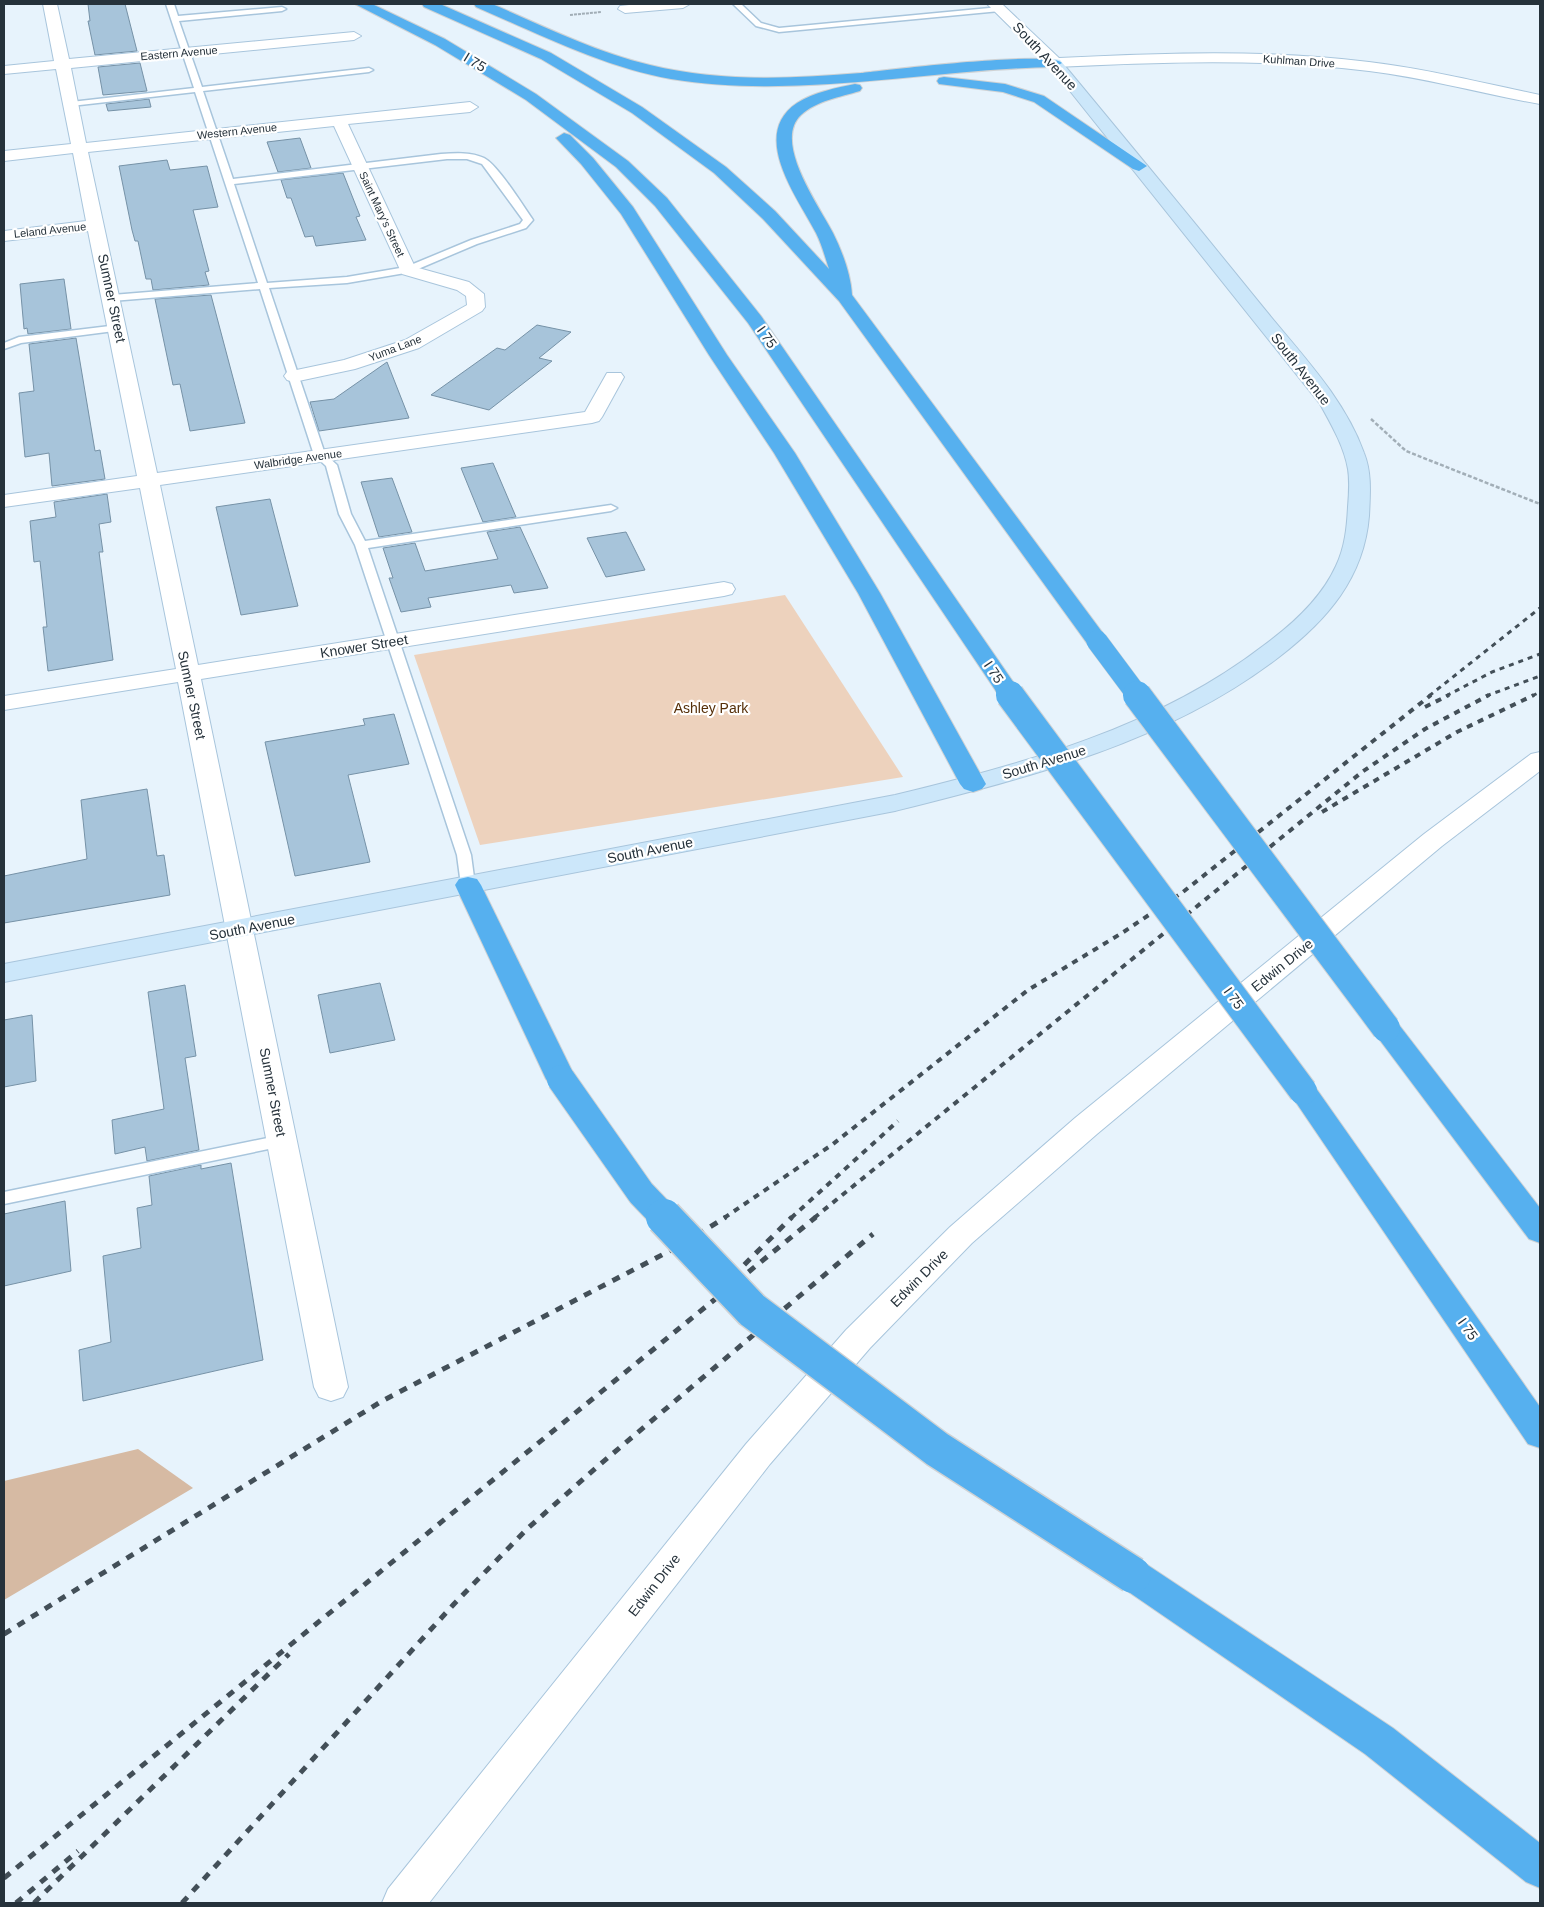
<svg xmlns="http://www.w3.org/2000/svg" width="1544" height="1907" font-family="Arial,sans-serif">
  <rect width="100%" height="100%" fill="#e7f3fc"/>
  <path fill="#edd2bd" d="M785 595 903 777 480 845 414 655Z"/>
  <path fill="#d6baa3" d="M138 1449 193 1488 4 1600V1481Z"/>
  <g fill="#a7c4da" stroke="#7692a7">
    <path d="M88 4H125L137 51 95 55 88 21H90Z"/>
    <path d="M140 63 147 91 103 95 98 67Z"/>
    <path d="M149 99 151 107 108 111 106 104Z"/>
    <path d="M300 138 311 168 278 172 267 142Z"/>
    <path d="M167 160 170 170 207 166 218 207 193 210 209 271 205 272 209 285 153 290 151 279H146L138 241H135L132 230 119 166Z"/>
    <path d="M343 173 360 216 356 217 366 240 316 246 313 236 305 237 291 198H287L281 180Z"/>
    <path d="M64 279 71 329 28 334 27 328 24 329 20 284Z"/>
    <path d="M211 295 245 423 190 431 180 384 173 385 155 299Z"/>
    <path d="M537 325 571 332 539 358 552 361 489 410 431 395 497 348 505 350Z"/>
    <path d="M76 338 95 451 100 450 105 479 52 486 49 453 25 457 19 393 34 391 29 344Z"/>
    <path d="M387 362 409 418 319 431 310 402 334 399Z"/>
    <path d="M493 463 516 517 483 522 461 468Z"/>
    <path d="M392 478 412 532 379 537 361 482Z"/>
    <path d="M107 494 111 522 99 524 103 552H99L113 660 48 671 43 627H47L40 561 34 562 30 521 56 517 54 502Z"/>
    <path d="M270 499 298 606 241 615 216 507Z"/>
    <path d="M520 527 548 588 514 593 511 585 428 598 431 607 401 612 389 578H393L383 548 415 543 425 571 498 559 487 532Z"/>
    <path d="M626 532 645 570 606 577 587 538Z"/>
    <path d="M394 714 409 764 348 775 370 862 295 876 265 742 365 725 363 719Z"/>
    <path d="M147 789 157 856 164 855 170 895 4 923V876L87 859 81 800Z"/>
    <path d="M380 983 395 1040 330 1053 318 995Z"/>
    <path d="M185 985 196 1056 185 1058 199 1150 147 1161 145 1147 115 1154 112 1120 164 1109 148 992Z"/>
    <path d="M32 1015 36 1081 4 1087V1020Z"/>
    <path d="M231 1163 263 1360 83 1401 79 1350 111 1342 103 1256 141 1248 137 1208 152 1205 149 1176 201 1165V1169Z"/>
    <path d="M65 1201 71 1271 4 1286V1214Z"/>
  </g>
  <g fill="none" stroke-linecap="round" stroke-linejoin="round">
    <g stroke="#a8c5dc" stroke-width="3">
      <g id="lane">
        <path d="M166 4H174L178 16 282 7 286 9 282 11 179 21 202 87 369 68 373 70 369 72 203 91 233 179 441 154C455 153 471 152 484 158 498 165 523 206 533 220L526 228 477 244 411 272 347 283 269 288 325 454 337 465 351 514 365 541 611 505 617 508 611 511 368 548 471 855 475 885 473 888H463L461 885 457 855 355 545 339 514 326 466 314 455 260 289 112 301 107 298 112 295 258 283 195 92 71 106 67 104 71 102 194 88ZM447 159H467L482 164 523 220 520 224 471 240 406 267 347 277 267 283 234 184Z"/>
        <path d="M733 4H741L761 23 779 28 1000 7 1004 9 1000 11 779 32 756 26Z"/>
        <path d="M118 325 123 328 122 330 21 343 4 349V343L19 337Z"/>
        <path d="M282 1135 288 1137 290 1141 288 1145 4 1204V1192Z"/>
      </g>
    </g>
    <g stroke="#a8c5dc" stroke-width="2">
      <g id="street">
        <path d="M43 4H57L69 59 354 32 361 36 354 40 71 68 86 143 470 102 478 107 470 112 348 124 415 267 469 282 484 294 485 307 482 311 419 348 355 369 294 382 287 380 284 376 287 372 344 360 405 340 467 305 466 296 457 290 402 274 334 126 88 152 157 473 585 412 607 373H621L624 377 602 417 599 421 592 423 160 485 198 665 724 582 732 584 735 589 732 594 724 596 201 679 348 1387 343 1397 331 1401 319 1397 314 1387 178 682 4 710V696L176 669 140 488 4 507V495L137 476 88 231 4 241V231L86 221 73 153 4 161V151L71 144 56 69 4 74V66L54 61Z"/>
        <path d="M638 4H690L683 8 625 13 618 9 620 6Z"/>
        <path d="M987 4H1002L1059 58C1162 53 1266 49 1369 62 1427 69 1483 83 1540 95V104C1483 94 1427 78 1369 71 1265 58 1160 62 1055 67L1050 66Z"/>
        <path d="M1540 752V771L1442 846 1097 1134 972 1243 870 1348 770 1464 429 1903H382L388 1889 746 1444 846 1330 950 1227 1075 1118 1424 834 1531 754Z"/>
      </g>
    </g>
    <g stroke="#a8c5dc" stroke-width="2">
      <path id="secondary" d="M1055 59 1060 60C1128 142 1195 223 1262 306 1299 352 1344 397 1364 453 1372 473 1370 494 1369 516 1364 578 1327 620 1279 657 1167 743 1030 777 895 811L4 982V964L895 795C1025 763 1155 729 1263 646 1292 625 1321 599 1336 566 1345 547 1347 527 1348 507 1349 495 1350 481 1348 469 1344 446 1331 424 1320 404L1050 66 1048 63 1050 60Z"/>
    </g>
    <g stroke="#cfd2d4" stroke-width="2">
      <g id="highway">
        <path d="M355 4H372L445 39 536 94 628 161 667 198 761 316 1018 689 1014 694 1006 696 998 694 748 323 655 206 616 167 526 100 435 45Z"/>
        <path d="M422 4H440L551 53 642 107 726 167 775 211 829 269C825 257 822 245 816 233 798 198 749 135 797 103 814 92 836 88 855 84L860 85 862 88 860 91C840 97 816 101 801 115 772 142 820 207 833 233 842 251 851 275 852 295L1105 636 1108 641 1105 646 1097 648 1089 646 839 301 763 219 714 173 632 113 541 59 424 7Z"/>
        <path d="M474 4H492C544 26 595 52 650 65 719 82 790 79 861 73 886 70 1053 50 1062 63L1055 67C927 69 799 100 671 79 603 67 539 34 476 7Z"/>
        <path d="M944 77 1005 84 1044 96 1147 166 1139 171 1133 169 1034 102 1003 92 939 84 937 81 939 78Z"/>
        <path d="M564 133 570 135 593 158 633 207 727 355 795 453 880 593 986 784 982 789 973 792 964 789 960 784 858 593 774 453 709 355 621 214 581 164 556 138Z"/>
        <path d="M468 877 477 879 481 885 576 1079 571 1086 561 1089 551 1086 546 1079 455 885 459 879Z"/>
        <path d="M1386 1018 1396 1021 1540 1208V1243L1529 1239 1376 1035 1372 1028 1376 1021Z"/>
        <path d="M1303 1081 1313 1084 1540 1407V1448L1528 1444 1293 1098 1288 1091 1293 1084Z"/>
        <path d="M1133 1559 1146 1564 1393 1728 1540 1843V1888L1526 1882 1365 1754 1120 1586 1115 1575 1120 1564Z"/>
      </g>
    </g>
    <path stroke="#a2aeb7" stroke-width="2" stroke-dasharray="3 1" stroke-linecap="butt" d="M570 15 601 12"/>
    <path stroke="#a2aeb7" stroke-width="2.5" stroke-dasharray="4 2" stroke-linecap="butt" d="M1371 419 1406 451 1540 504"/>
    <use href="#lane" fill="#fff" fill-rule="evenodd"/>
    <use href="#street" fill="#fff" fill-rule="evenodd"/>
    <use href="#secondary" fill="#cce7fa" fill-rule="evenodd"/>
    <use href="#highway" fill="#56b0ef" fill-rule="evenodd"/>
    <g stroke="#434f58" stroke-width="3" stroke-dasharray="5 5" stroke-linecap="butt">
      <path d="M1429 696 1540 608"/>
      <path d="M1446 696 1492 672 1540 654"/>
      <path d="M1486 696 1540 676"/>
      <path d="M1532 696 1540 692"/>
    </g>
    <g stroke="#434f58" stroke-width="4" stroke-dasharray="6 6" stroke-linecap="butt">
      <path d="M1425 707 1449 695"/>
      <path d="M1322 812 1457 732 1534 695"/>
      <path d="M724 1218 833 1144 1028 990 1122 933 1183 892 1431 695"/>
      <path d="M791 1218 898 1121"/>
      <path d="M814 1218 1362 772 1425 729 1489 695"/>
    </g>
    <g stroke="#434f58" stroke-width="5" stroke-dasharray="8 8" stroke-linecap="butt">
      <path d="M733 1276 792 1217"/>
      <path d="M4 1634 382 1401 681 1245 726 1217"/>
      <path d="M4 1878 816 1217"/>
      <path d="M16 1903 78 1851"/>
      <path d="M34 1903 289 1654"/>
      <path d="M182 1903 454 1604 527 1529 598 1466 873 1234"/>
    </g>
    <g stroke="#cfd2d4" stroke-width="22" stroke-linecap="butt">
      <g id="highway-bridge-far2">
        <path d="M1097 641 1138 696"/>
        <path d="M1006 689 1011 696"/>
      </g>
    </g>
    <g stroke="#cfd2d4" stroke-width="30" stroke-linecap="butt">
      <g id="highway-bridge-far1">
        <path d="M1010 695 1303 1091"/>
        <path d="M1137 695 1386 1028"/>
        <path d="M561 1079 641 1193 665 1218"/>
      </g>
    </g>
    <g stroke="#cfd2d4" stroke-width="39" stroke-linecap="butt">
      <path id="highway-bridge" d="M664 1217 752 1310 937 1449 1133 1575"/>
    </g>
    <use href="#highway-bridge-far2" stroke="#56b0ef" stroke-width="21"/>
    <use href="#highway-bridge-far1" stroke="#56b0ef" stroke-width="28"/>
    <use href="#highway-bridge" stroke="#56b0ef" stroke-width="36"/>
  </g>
  <g text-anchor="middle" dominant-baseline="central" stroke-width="4.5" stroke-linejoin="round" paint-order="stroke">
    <g font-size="11" fill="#26323b" stroke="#fff">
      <text transform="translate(179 53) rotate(-5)">Eastern Avenue</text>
      <text transform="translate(1299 61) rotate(4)">Kuhlman Drive</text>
      <text transform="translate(237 131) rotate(-6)">Western Avenue</text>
      <text transform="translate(382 214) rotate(65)">Saint Mary's Street</text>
      <text transform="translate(50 230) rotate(-6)">Leland Avenue</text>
      <text transform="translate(395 348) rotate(-21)">Yuma Lane</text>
      <text transform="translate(298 459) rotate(-8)">Walbridge Avenue</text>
    </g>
    <g font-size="14" fill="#26323b" stroke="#fff">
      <text transform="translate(1045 56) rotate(47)">South Avenue</text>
      <text transform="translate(475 62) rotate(32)">I 75</text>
      <text transform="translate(112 298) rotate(78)">Sumner Street</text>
      <text transform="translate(767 337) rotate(55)">I 75</text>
      <text transform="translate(1301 369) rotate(52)">South Avenue</text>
      <text transform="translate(364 646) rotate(-9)">Knower Street</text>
      <text transform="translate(994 672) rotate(56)">I 75</text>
      <text transform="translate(192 695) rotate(78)">Sumner Street</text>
      <text transform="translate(1044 762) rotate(-17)">South Avenue</text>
      <text transform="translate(650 850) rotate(-11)">South Avenue</text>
      <text transform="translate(252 927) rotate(-11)">South Avenue</text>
      <text transform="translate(1282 965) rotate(-39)">Edwin Drive</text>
      <text transform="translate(1234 998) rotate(54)">I 75</text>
      <text transform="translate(273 1092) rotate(79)">Sumner Street</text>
      <text transform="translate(919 1278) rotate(-45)">Edwin Drive</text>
      <text transform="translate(1468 1329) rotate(55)">I 75</text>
      <text transform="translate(654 1585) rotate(-52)">Edwin Drive</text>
    </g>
    <g font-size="14" fill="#552f08" stroke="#fff">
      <text x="711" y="708">Ashley Park</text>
    </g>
  </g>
  <rect width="1544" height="1907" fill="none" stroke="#26323b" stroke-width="10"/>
</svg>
